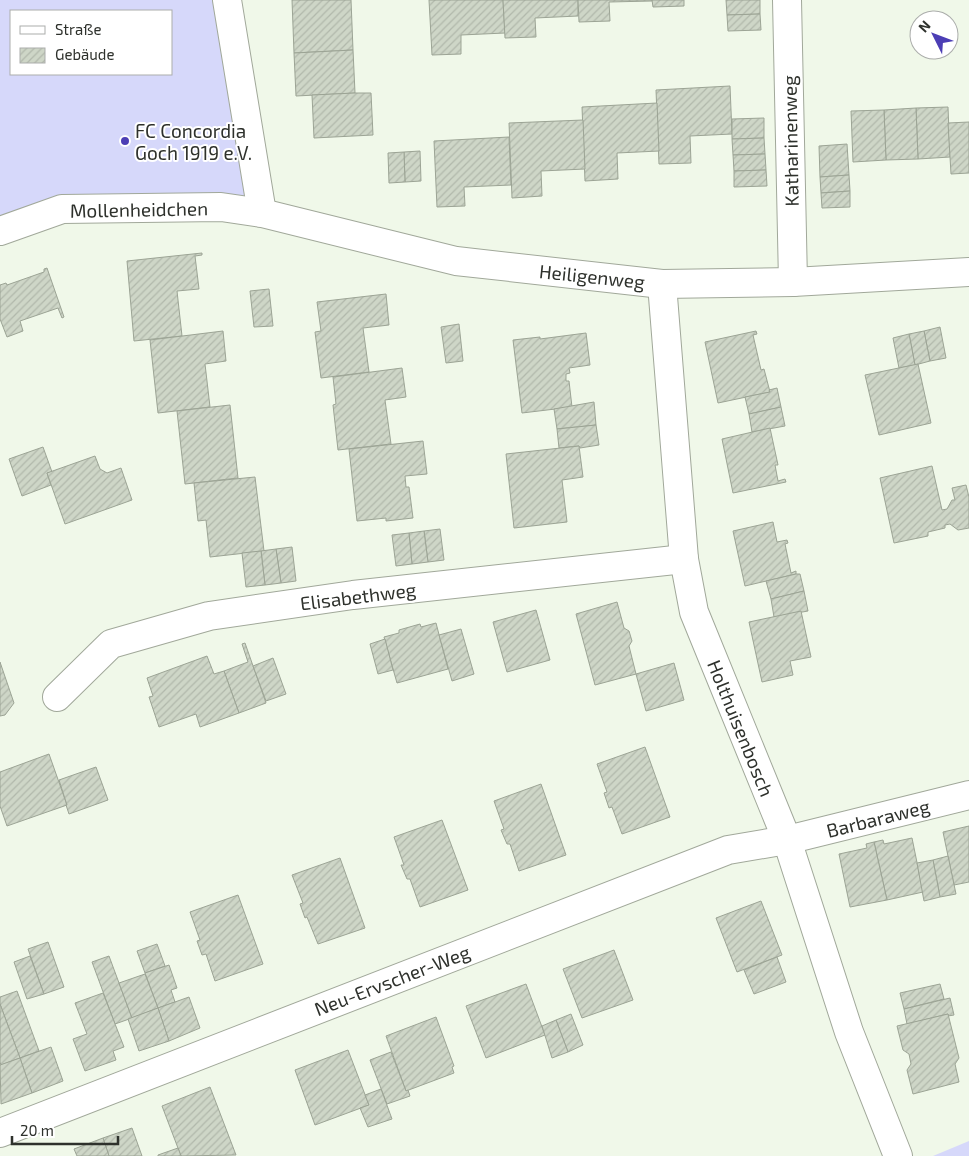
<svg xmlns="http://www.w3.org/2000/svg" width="969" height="1156" font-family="'Exo 2',sans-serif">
  <defs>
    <pattern id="building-hatch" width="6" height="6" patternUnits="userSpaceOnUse" patternTransform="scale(1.25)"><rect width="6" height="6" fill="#ced6c7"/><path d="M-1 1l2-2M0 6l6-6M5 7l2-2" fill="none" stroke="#b1b8ab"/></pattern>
  </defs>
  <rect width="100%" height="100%" fill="#f0f8e9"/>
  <g fill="#d6d8fa" fill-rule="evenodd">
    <path d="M0 0H227L262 213 62 209 0 231ZM11 11H171V74H11Z"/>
    <path d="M969 1141V1156H933Z"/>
  </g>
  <g fill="url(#building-hatch)" stroke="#9ca495">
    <path d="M292 0H351L353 50 294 53Z"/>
    <path d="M429 0H503L505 33 461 35V54L432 55Z"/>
    <path d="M503 0H578V16L535 18 536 37 505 38Z"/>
    <path d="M578 0H652V1L609 2 610 21 579 22Z"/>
    <path d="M652 0H684V6L653 7Z"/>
    <path d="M726 0H760V14L727 15Z"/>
    <path d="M760 14 761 30 728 31 727 15Z"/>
    <path d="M353 50 355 93 296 96 294 53Z"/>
    <path d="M730 86 732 134 690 136 691 163 659 164 656 90Z"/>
    <path d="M355 93H371L373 135 314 138 312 95Z"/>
    <path d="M657 103 659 151 617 153 618 179 585 181 582 107Z"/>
    <path d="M948 107 950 157 918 159 916 108Z"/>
    <path d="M916 108 918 159 886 160 884 110Z"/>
    <path d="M884 110 886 160 853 162 851 111Z"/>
    <path d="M764 118V138L732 139V119Z"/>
    <path d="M583 120 585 169 541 171 542 196 512 198 509 123Z"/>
    <path d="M969 122V173L951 174 948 123Z"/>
    <path d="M509 137 511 185 464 187 465 206 437 207 434 141Z"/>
    <path d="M764 138 765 154 733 155 732 139Z"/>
    <path d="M847 144 849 175 820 177 819 146Z"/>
    <path d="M420 151 421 181 405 182 404 152Z"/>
    <path d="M404 152 405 182 389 183 388 153Z"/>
    <path d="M765 154 766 170 734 171 733 155Z"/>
    <path d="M766 170 767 186 734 187V171Z"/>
    <path d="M849 175 850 191 821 193 820 177Z"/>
    <path d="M850 191V207L822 208 821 193Z"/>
    <path d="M202 253V255L195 256 199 289 177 291 182 336 134 341 127 261Z"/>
    <path d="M47 268 64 317 62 318 58 308 20 321 23 331 7 337 0 319V285L6 283 7 285 44 272V269Z"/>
    <path d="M269 289 273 326 254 327 250 291Z"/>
    <path d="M386 294 389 325 363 328 369 372 321 378 315 332 321 331 317 302Z"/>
    <path d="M459 324 463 361 446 363 441 327Z"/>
    <path d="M940 327 946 358 930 361 924 331Z"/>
    <path d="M223 331 226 361 205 364 210 407 158 413 150 340Z"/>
    <path d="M756 331 757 334 753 335 761 370 764 369 770 392 718 403 705 342Z"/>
    <path d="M924 331 930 361 915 365 909 334Z"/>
    <path d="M586 333 590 365 569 368 570 373 566 374V381H569L572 407 522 413 513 340 540 337V339Z"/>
    <path d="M909 334 915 365 899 368 893 338Z"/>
    <path d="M918 364 931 423 879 435 865 375Z"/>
    <path d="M402 368 406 397 385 400 391 444 338 450 333 405 336 404 333 377Z"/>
    <path d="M777 388 781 407 749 414 745 397 770 392 769 390Z"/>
    <path d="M594 402 596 425 557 429 554 409Z"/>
    <path d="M230 405 238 478 185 484 177 411Z"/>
    <path d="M781 407 785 426 752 432 749 414Z"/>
    <path d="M596 425 599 445 580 448 579 446 559 448 557 429Z"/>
    <path d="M770 428 778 465H775L778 481 785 479 786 482 733 493 722 439Z"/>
    <path d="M423 441 427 474 405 476 406 487H409L413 518 386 521V518L357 521 349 449Z"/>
    <path d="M579 446 583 477 562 480 567 522 514 528 506 454Z"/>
    <path d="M43 447 52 472 47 473 51 485 22 496 9 459Z"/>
    <path d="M95 456 100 469 107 473 121 468 132 500 65 524 47 473Z"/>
    <path d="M932 466 942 510 947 509 952 500H955L952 488 966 485 969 497V528L958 530 950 524 945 525V528L928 532V536L894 543 880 478Z"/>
    <path d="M255 477 264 551 210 557 206 520 198 521 194 483Z"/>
    <path d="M773 522 777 542 787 540 788 543 785 544 791 573 796 571V574L745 586 733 531Z"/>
    <path d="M440 529 444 560 428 562 424 531Z"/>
    <path d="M424 531 428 562 412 564 409 533Z"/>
    <path d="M409 533 412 564 396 566 392 535Z"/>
    <path d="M292 547 296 581 281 583 276 549Z"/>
    <path d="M276 549 281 583 265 585 261 551Z"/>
    <path d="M261 551 265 585 246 587 242 553Z"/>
    <path d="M796 574H800L804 591 771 599 766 581Z"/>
    <path d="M804 591 808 611 774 617 771 599Z"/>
    <path d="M617 602 624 628 629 631 632 641 629 646 636 674 595 685 576 614Z"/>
    <path d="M536 610 550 660 507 672 493 622Z"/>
    <path d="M801 611 811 657 790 661 793 675 762 682 749 622Z"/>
    <path d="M436 623 448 669 397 683 384 637 399 633V630L420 624 421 627Z"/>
    <path d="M461 629 474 674 452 681 439 635Z"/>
    <path d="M385 639 393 670 378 674 370 644Z"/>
    <path d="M245 643 266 703 239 713 224 671 248 662 242 644Z"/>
    <path d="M207 656 214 674 224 671 239 713 200 727 196 714 159 727 149 697 153 696 147 678Z"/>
    <path d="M273 658 286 694 266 701 253 666Z"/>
    <path d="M0 662 14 703 5 715 0 716Z"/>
    <path d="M674 663 684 700 646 711 636 674Z"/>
    <path d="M645 747 670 817 622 834 612 807 609 808 604 793 607 792 597 764Z"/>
    <path d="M49 754 67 805 7 826 0 806V772Z"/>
    <path d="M96 767 108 800 69 814 66 805H67L59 780Z"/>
    <path d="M541 784 566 855 519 871 510 844H507L501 830 504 829 494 801Z"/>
    <path d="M442 820 468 890 420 907 410 879H407L401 865H404L394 837Z"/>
    <path d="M969 826V882L954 885 943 832Z"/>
    <path d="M912 838 923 892 887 900 874 842 883 840 884 844Z"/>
    <path d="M874 842 887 900 850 907 839 854 867 848 866 844Z"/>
    <path d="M948 856 956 894 940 897 933 860Z"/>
    <path d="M340 858 365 928 318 944 307 917 305 918 300 904 303 903 292 875Z"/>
    <path d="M933 860 940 897 924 901 917 863Z"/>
    <path d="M238 895 263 964 215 981 206 954 202 955 197 941 200 940 190 912Z"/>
    <path d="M761 901 782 955 737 972 716 918Z"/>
    <path d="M48 942 64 987 44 994 28 949Z"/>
    <path d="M157 944 165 966 145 973 137 951Z"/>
    <path d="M614 950 633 1000 582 1018 563 969Z"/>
    <path d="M30 956 44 994 27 999 14 962Z"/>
    <path d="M109 956 132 1018 115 1024 92 962Z"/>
    <path d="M777 957 786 982 754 994 744 970Z"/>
    <path d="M169 965 177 988 171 990 175 1002 158 1008 145 973Z"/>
    <path d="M145 974 158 1008 132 1018 119 983Z"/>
    <path d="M526 984 545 1035 486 1058 466 1006Z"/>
    <path d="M940 984 944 999 904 1009 900 993Z"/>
    <path d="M17 991 39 1051 20 1058 0 1004V997Z"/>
    <path d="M103 993 124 1047 113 1051 116 1060 85 1071 73 1039 87 1034 75 1003Z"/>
    <path d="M189 997 200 1028 169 1041 158 1008Z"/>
    <path d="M950 998 954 1015 948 1016V1014L907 1024 904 1009Z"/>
    <path d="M0 1004 20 1058 1 1065 0 1062Z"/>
    <path d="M158 1008 169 1041 139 1051 128 1019Z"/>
    <path d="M571 1014 583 1045 568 1052 556 1020Z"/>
    <path d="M948 1014 959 1058 955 1064 959 1082 913 1094 907 1070 911 1064 909 1054 903 1050 897 1026Z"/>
    <path d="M436 1017 454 1066 452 1067 454 1073 406 1091 386 1036Z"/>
    <path d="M556 1020 568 1052 552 1058 542 1026Z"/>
    <path d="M51 1047 63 1081 32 1093 20 1058Z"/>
    <path d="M348 1050 369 1105 315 1125 295 1070Z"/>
    <path d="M391 1052 406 1091 408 1090 410 1096 387 1104 370 1060Z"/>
    <path d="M20 1058 32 1093 1 1104 0 1065Z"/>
    <path d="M210 1087 236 1155 181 1156 162 1106Z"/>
    <path d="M381 1089 392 1119 368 1127 360 1108 369 1105 365 1095Z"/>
    <path d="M132 1128 142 1156H109L103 1138Z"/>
    <path d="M103 1138 109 1156H77L74 1149Z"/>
    <path d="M178 1148 181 1156H158V1155Z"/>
  </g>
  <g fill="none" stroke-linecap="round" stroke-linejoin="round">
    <g stroke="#a1a89a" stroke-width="30">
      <g id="minor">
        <path d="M227 0 262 213"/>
        <path d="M787 0 793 282"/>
        <path d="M0 231 62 209 221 207 262 213 456 261 662 284 793 282 969 272"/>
        <path d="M662 284 684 559 694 612 787 840 849 1032 898 1156"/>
        <path d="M57 697 111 644 209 616 353 595 684 559"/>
        <path d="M0 1133 728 850 787 840 969 795"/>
      </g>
    </g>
    <use href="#minor" stroke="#fff" stroke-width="28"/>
  </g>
  <circle fill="#4c3eb5" stroke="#fff" stroke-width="2" cx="125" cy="141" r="5"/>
  <g text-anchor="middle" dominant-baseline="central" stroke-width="4" stroke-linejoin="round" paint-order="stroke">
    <g font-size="19" fill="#2e312c" stroke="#fff" text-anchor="start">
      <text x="135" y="130">FC Concordia<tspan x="135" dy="22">Goch 1919 e.V.</tspan></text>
    </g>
    <g font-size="19" fill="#2e312c" stroke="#fff">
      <text transform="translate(790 141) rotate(-91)">Katharinenweg</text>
      <text transform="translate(139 209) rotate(-1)">Mollenheidchen</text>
      <text transform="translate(592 276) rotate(6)">Heiligenweg</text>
      <text transform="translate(358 596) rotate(-7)">Elisabethweg</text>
      <text transform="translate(741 728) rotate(68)">Holthuisenbosch</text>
      <text transform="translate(878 818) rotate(-14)">Barbaraweg</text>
      <text transform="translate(392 980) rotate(-21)">Neu-Ervscher-Weg</text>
    </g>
  </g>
  <rect x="10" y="10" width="162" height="65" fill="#ffffff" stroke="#abadab"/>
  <rect x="20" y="26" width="25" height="8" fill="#ffffff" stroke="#abadab"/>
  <text x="55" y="35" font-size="15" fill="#2e312c">Straße</text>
  <rect x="20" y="48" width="25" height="15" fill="url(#building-hatch)" stroke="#abadab"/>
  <text x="55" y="60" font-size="15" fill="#2e312c">Gebäude</text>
  <g transform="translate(934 35) rotate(312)"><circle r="24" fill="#ffffff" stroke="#abadab"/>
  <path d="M0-4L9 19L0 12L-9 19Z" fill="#4c3eb5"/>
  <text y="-8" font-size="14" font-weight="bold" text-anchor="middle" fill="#2e312c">N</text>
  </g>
  <path d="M12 1136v8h106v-8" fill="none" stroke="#2e312c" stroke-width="2.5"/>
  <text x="20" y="1136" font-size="15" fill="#2e312c" stroke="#ffffff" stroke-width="4" paint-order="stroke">20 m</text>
</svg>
